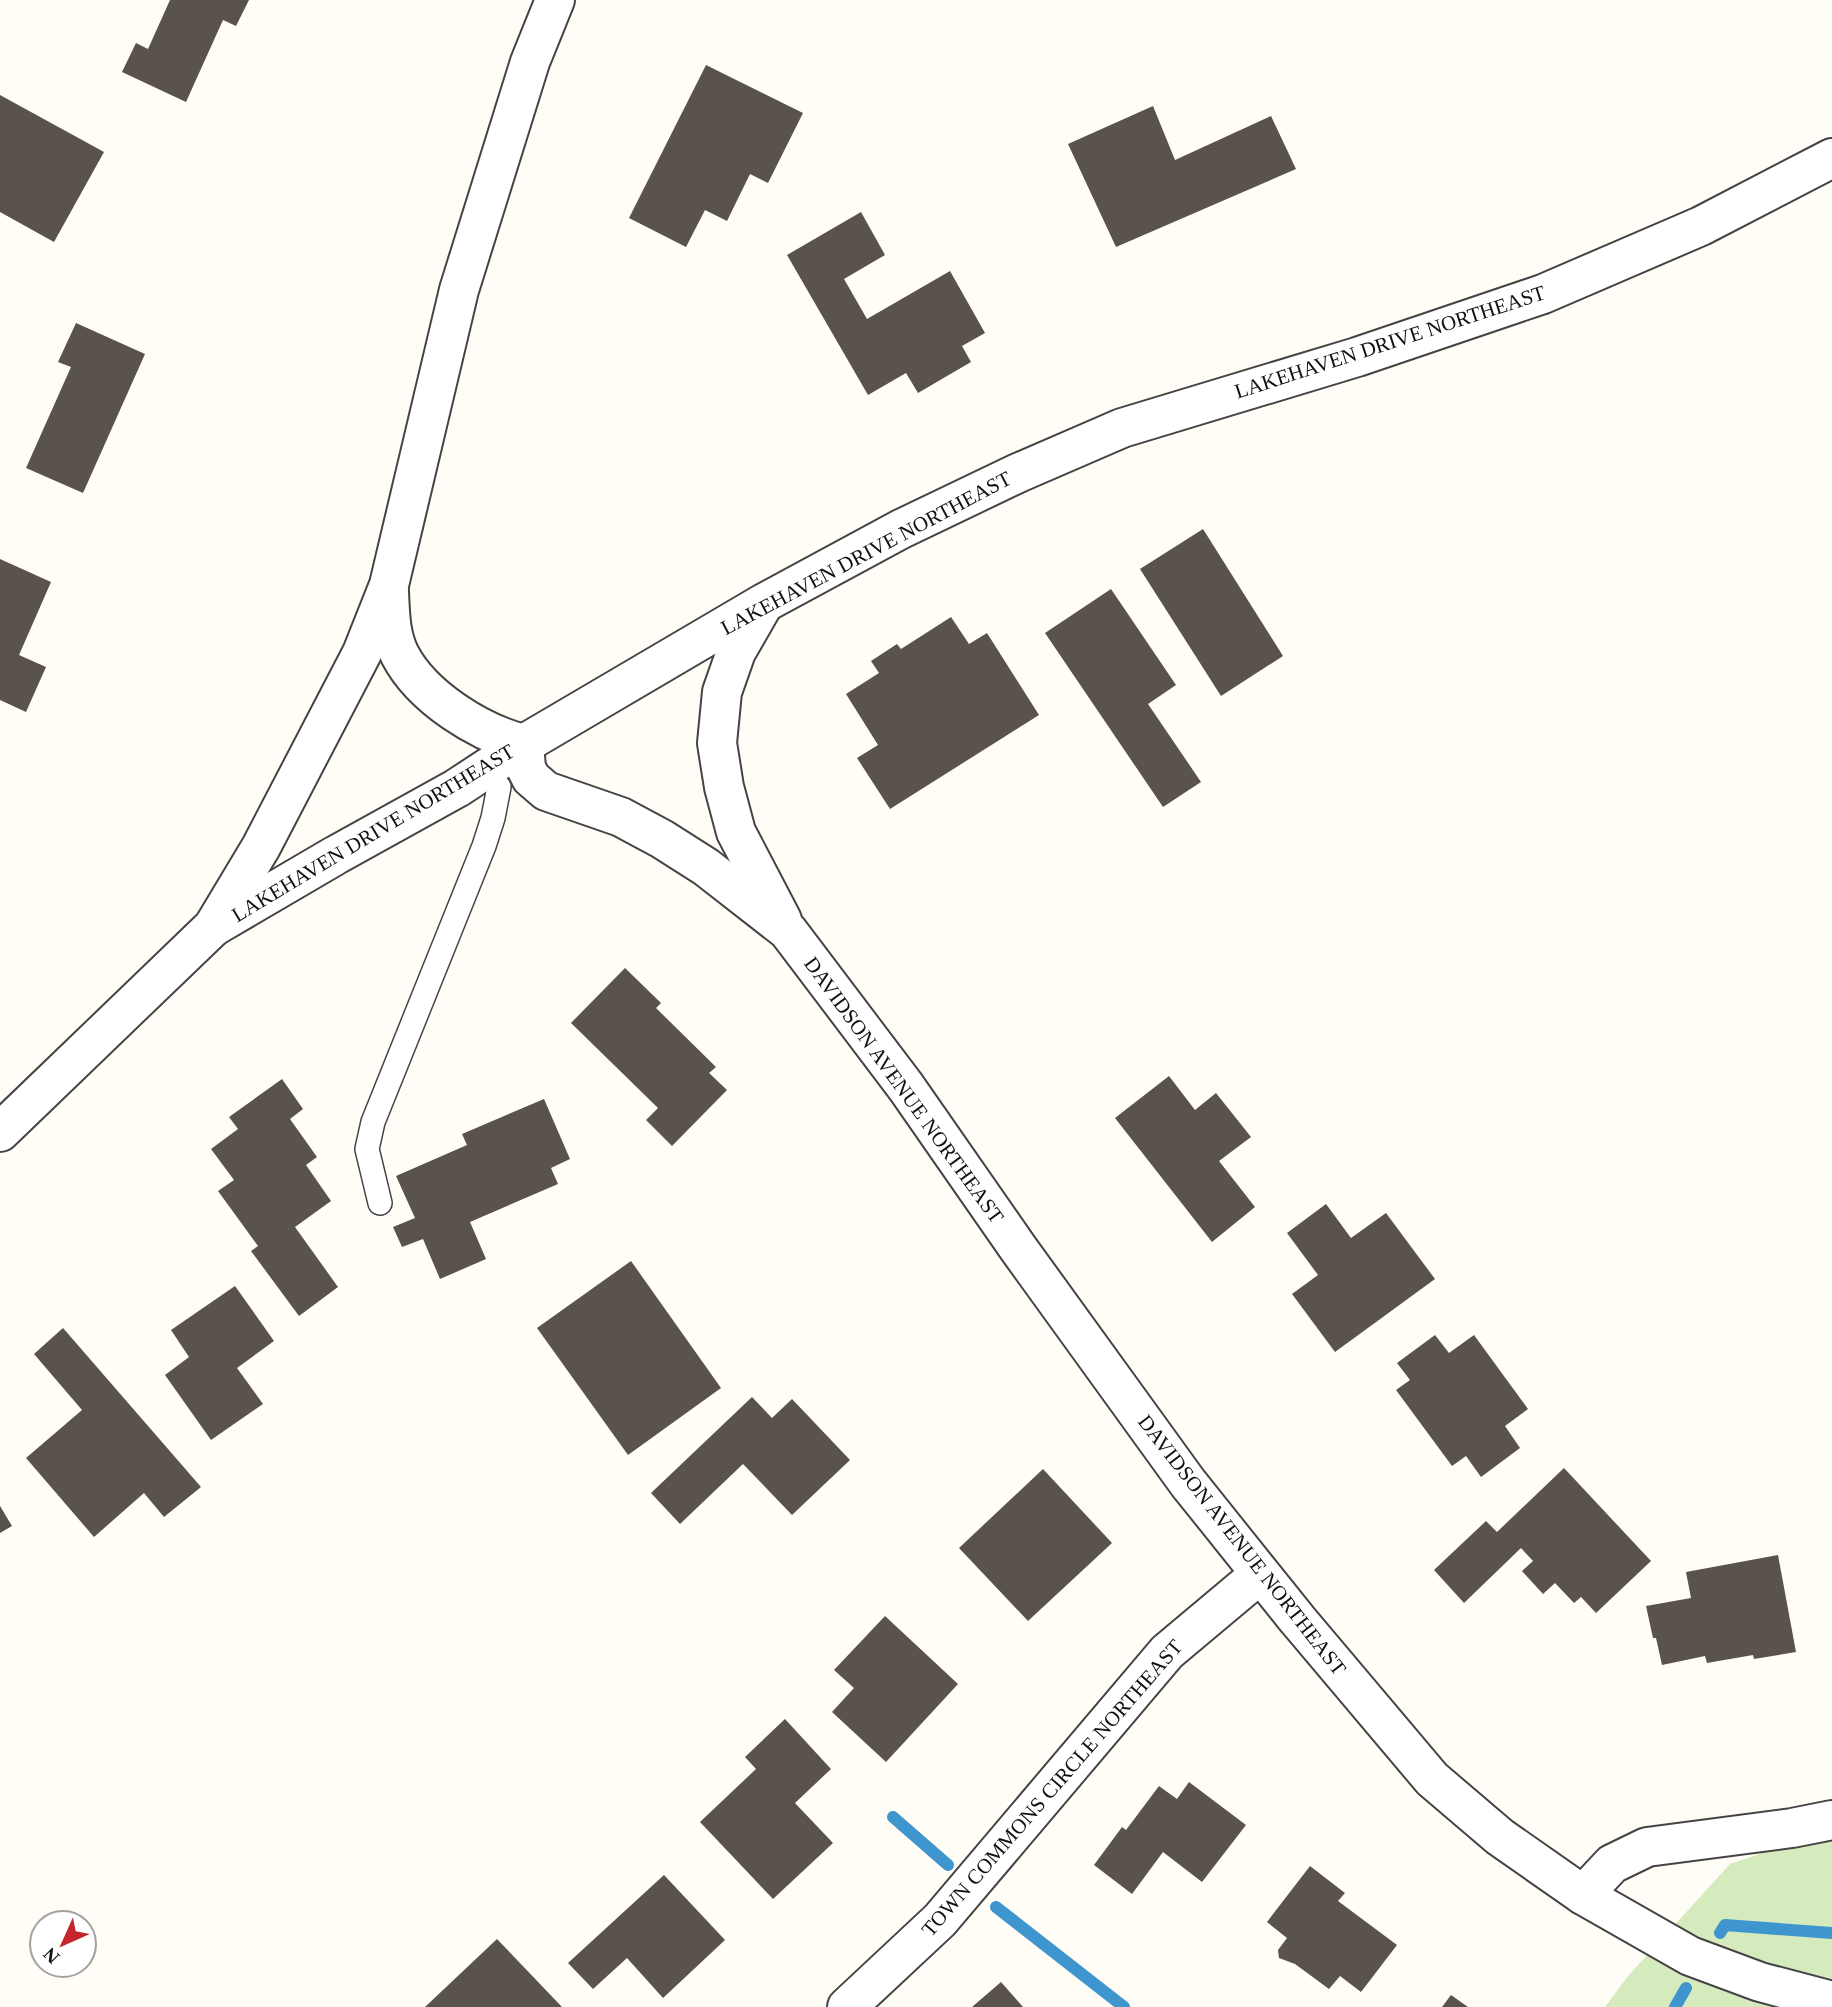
<svg xmlns="http://www.w3.org/2000/svg" width="1832" height="2007" font-family="Georgia,serif">
  <rect width="100%" height="100%" fill="#fffdf5"/>
  <path fill="#d5ebbd" d="M1832 1829V2007H1605L1628 1976 1730 1864Z"/>
  <g fill="none" stroke-linecap="round" stroke-linejoin="round">
    <g stroke="#3f96cf" stroke-width="12">
      <path d="M893 1817 948 1865"/>
      <path d="M996 1907 1124 2007"/>
      <path d="M1720 1933 1725 1925 1832 1933"/>
      <path d="M1675 2007 1686 1988"/>
    </g>
  </g>
  <g fill="#5a524d">
    <path d="M170 0H249L236 26 223 20 186 102 122 72 136 43 148 49Z"/>
    <path d="M706 65 803 113 768 183 750 174 727 221 705 210 686 247 629 218Z"/>
    <path d="M0 95 104 152 54 242 0 212Z"/>
    <path d="M1153 106 1175 160 1271 116 1296 169 1116 247 1068 144Z"/>
    <path d="M861 212 885 255 844 279 867 319 950 271 985 333 962 346 971 362 918 393 906 373 868 395 787 255Z"/>
    <path d="M76 323 145 354 83 493 26 468 71 367 58 362Z"/>
    <path d="M1203 529 1283 656 1221 696 1140 569Z"/>
    <path d="M0 559 51 582 19 655 46 667 26 712 0 700Z"/>
    <path d="M1111 589 1176 685 1148 704 1201 782 1163 807 1045 633Z"/>
    <path d="M951 617 969 644 987 633 1039 715 890 809 857 758 878 745 846 694 879 673 871 661 897 644 901 649Z"/>
    <path d="M625 968 661 1003 656 1008 716 1067 709 1073 727 1090 672 1146 646 1120 658 1108 571 1023Z"/>
    <path d="M1169 1076 1195 1110 1216 1093 1251 1137 1219 1161 1255 1207 1212 1242 1115 1118Z"/>
    <path d="M282 1079 303 1109 290 1119 317 1157 306 1165 331 1201 295 1227 338 1287 299 1316 251 1251 258 1246 218 1191 234 1180 211 1149 238 1129 229 1117Z"/>
    <path d="M544 1099 570 1159 551 1168 558 1184 470 1222 486 1259 440 1279 423 1239 402 1247 393 1227 415 1218 396 1176 467 1145 462 1134Z"/>
    <path d="M1326 1204 1351 1238 1386 1213 1435 1279 1335 1352 1292 1294 1318 1275 1287 1233Z"/>
    <path d="M631 1261 721 1388 628 1455 537 1328Z"/>
    <path d="M235 1286 274 1341 237 1368 263 1404 211 1440 165 1375 189 1357 171 1330Z"/>
    <path d="M63 1328 201 1487 164 1517 144 1493 94 1537 26 1458 82 1410 34 1354Z"/>
    <path d="M1435 1335 1449 1353 1474 1335 1528 1409 1505 1426 1520 1448 1481 1477 1466 1456 1452 1466 1396 1390 1410 1380 1397 1363Z"/>
    <path d="M752 1397 772 1418 792 1399 850 1460 792 1515 743 1464 680 1524 651 1493Z"/>
    <path d="M1564 1468 1651 1561 1596 1613 1581 1597 1574 1603 1555 1583 1543 1594 1522 1571 1533 1561 1521 1548 1464 1603 1434 1570 1486 1521 1497 1532Z"/>
    <path d="M1043 1469 1112 1543 1028 1621 959 1548Z"/>
    <path d="M0 1506 12 1526 0 1533Z"/>
    <path d="M1778 1555 1796 1652 1754 1659 1753 1655 1707 1663 1705 1656 1662 1665 1656 1638H1653L1646 1606 1691 1598 1686 1572Z"/>
    <path d="M885 1616 958 1684 886 1762 832 1712 854 1688 834 1670Z"/>
    <path d="M785 1719 831 1769 795 1803 833 1843 773 1899 700 1822 756 1769 745 1757Z"/>
    <path d="M1189 1782 1246 1825 1202 1882 1163 1852 1132 1894 1094 1865 1122 1827 1126 1830 1159 1786 1177 1799Z"/>
    <path d="M1310 1866 1345 1893 1338 1901 1397 1945 1361 1992 1340 1976 1329 1989 1295 1964 1279 1958 1278 1950 1287 1938 1267 1922Z"/>
    <path d="M664 1875 725 1940 663 1998 627 1958 593 1989 568 1963Z"/>
    <path d="M497 1939 562 2007H425Z"/>
    <path d="M1001 1982 1023 2007H972Z"/>
    <path d="M1451 1995 1468 2007H1442Z"/>
  </g>
  <g fill="none" stroke-linecap="round" stroke-linejoin="round">
    <g stroke="#444" stroke-width="26">
      <path id="service" d="M380 1203 367 1149 373 1122 484 846 493 818 499 787"/>
    </g>
    <g stroke="#444" stroke-width="42">
      <g id="minor">
        <path d="M389 592C390 613 390 635 400 655 422 697 479 733 524 744"/>
        <path d="M763 605 736 652 722 692 717 743 724 787 736 832 782 920"/>
        <path d="M524 744 526 768 531 778 546 791 621 817 662 839 706 867 788 931 906 1087 1018 1248 1188 1483 1297 1619 1432 1779 1500 1837 1583 1895 1690 1956 1760 1982 1832 2001"/>
        <path d="M213 927 336 855 457 788 524 744 764 603 901 529 1018 473 1122 428 1357 357 1543 294 1701 226 1832 158"/>
        <path d="M0 1132 213 927 261 847 362 653 389 585 459 290 530 62 555 0"/>
        <path d="M1583 1895 1612 1864 1647 1847 1792 1828 1832 1820"/>
        <path d="M847 2007 940 1920 1167 1652 1260 1574"/>
      </g>
    </g>
    <use href="#service" stroke="#fff" stroke-width="23"/>
    <use href="#minor" stroke="#fff" stroke-width="38"/>
  </g>
  <g text-anchor="middle" dominant-baseline="central" stroke-width="7" stroke-linejoin="round" paint-order="stroke">
    <g font-size="21" fill="#111" stroke="#fff">
      <text transform="translate(1390 342) rotate(-18)">LAKEHAVEN DRIVE NORTHEAST</text>
      <text transform="translate(866 553) rotate(-28)">LAKEHAVEN DRIVE NORTHEAST</text>
      <text transform="translate(373 833) rotate(-31)">LAKEHAVEN DRIVE NORTHEAST</text>
      <text transform="translate(904 1090) rotate(54)">DAVIDSON AVENUE NORTHEAST</text>
      <text transform="translate(1242 1545) rotate(52)">DAVIDSON AVENUE NORTHEAST</text>
      <text transform="translate(1052 1788) rotate(-49)">TOWN COMMONS CIRCLE NORTHEAST</text>
    </g>
  </g>
  <g transform="translate(63 1944) rotate(225)"><circle r="33" fill="#ffffff" stroke="#a0a0a0" stroke-width="2"/>
  <path d="M0-5L12 26L0 18L-12 26Z" fill="#c4262e"/>
  <text y="-10" font-size="19" font-weight="bold" text-anchor="middle" fill="#111111">N</text>
  </g>
</svg>
